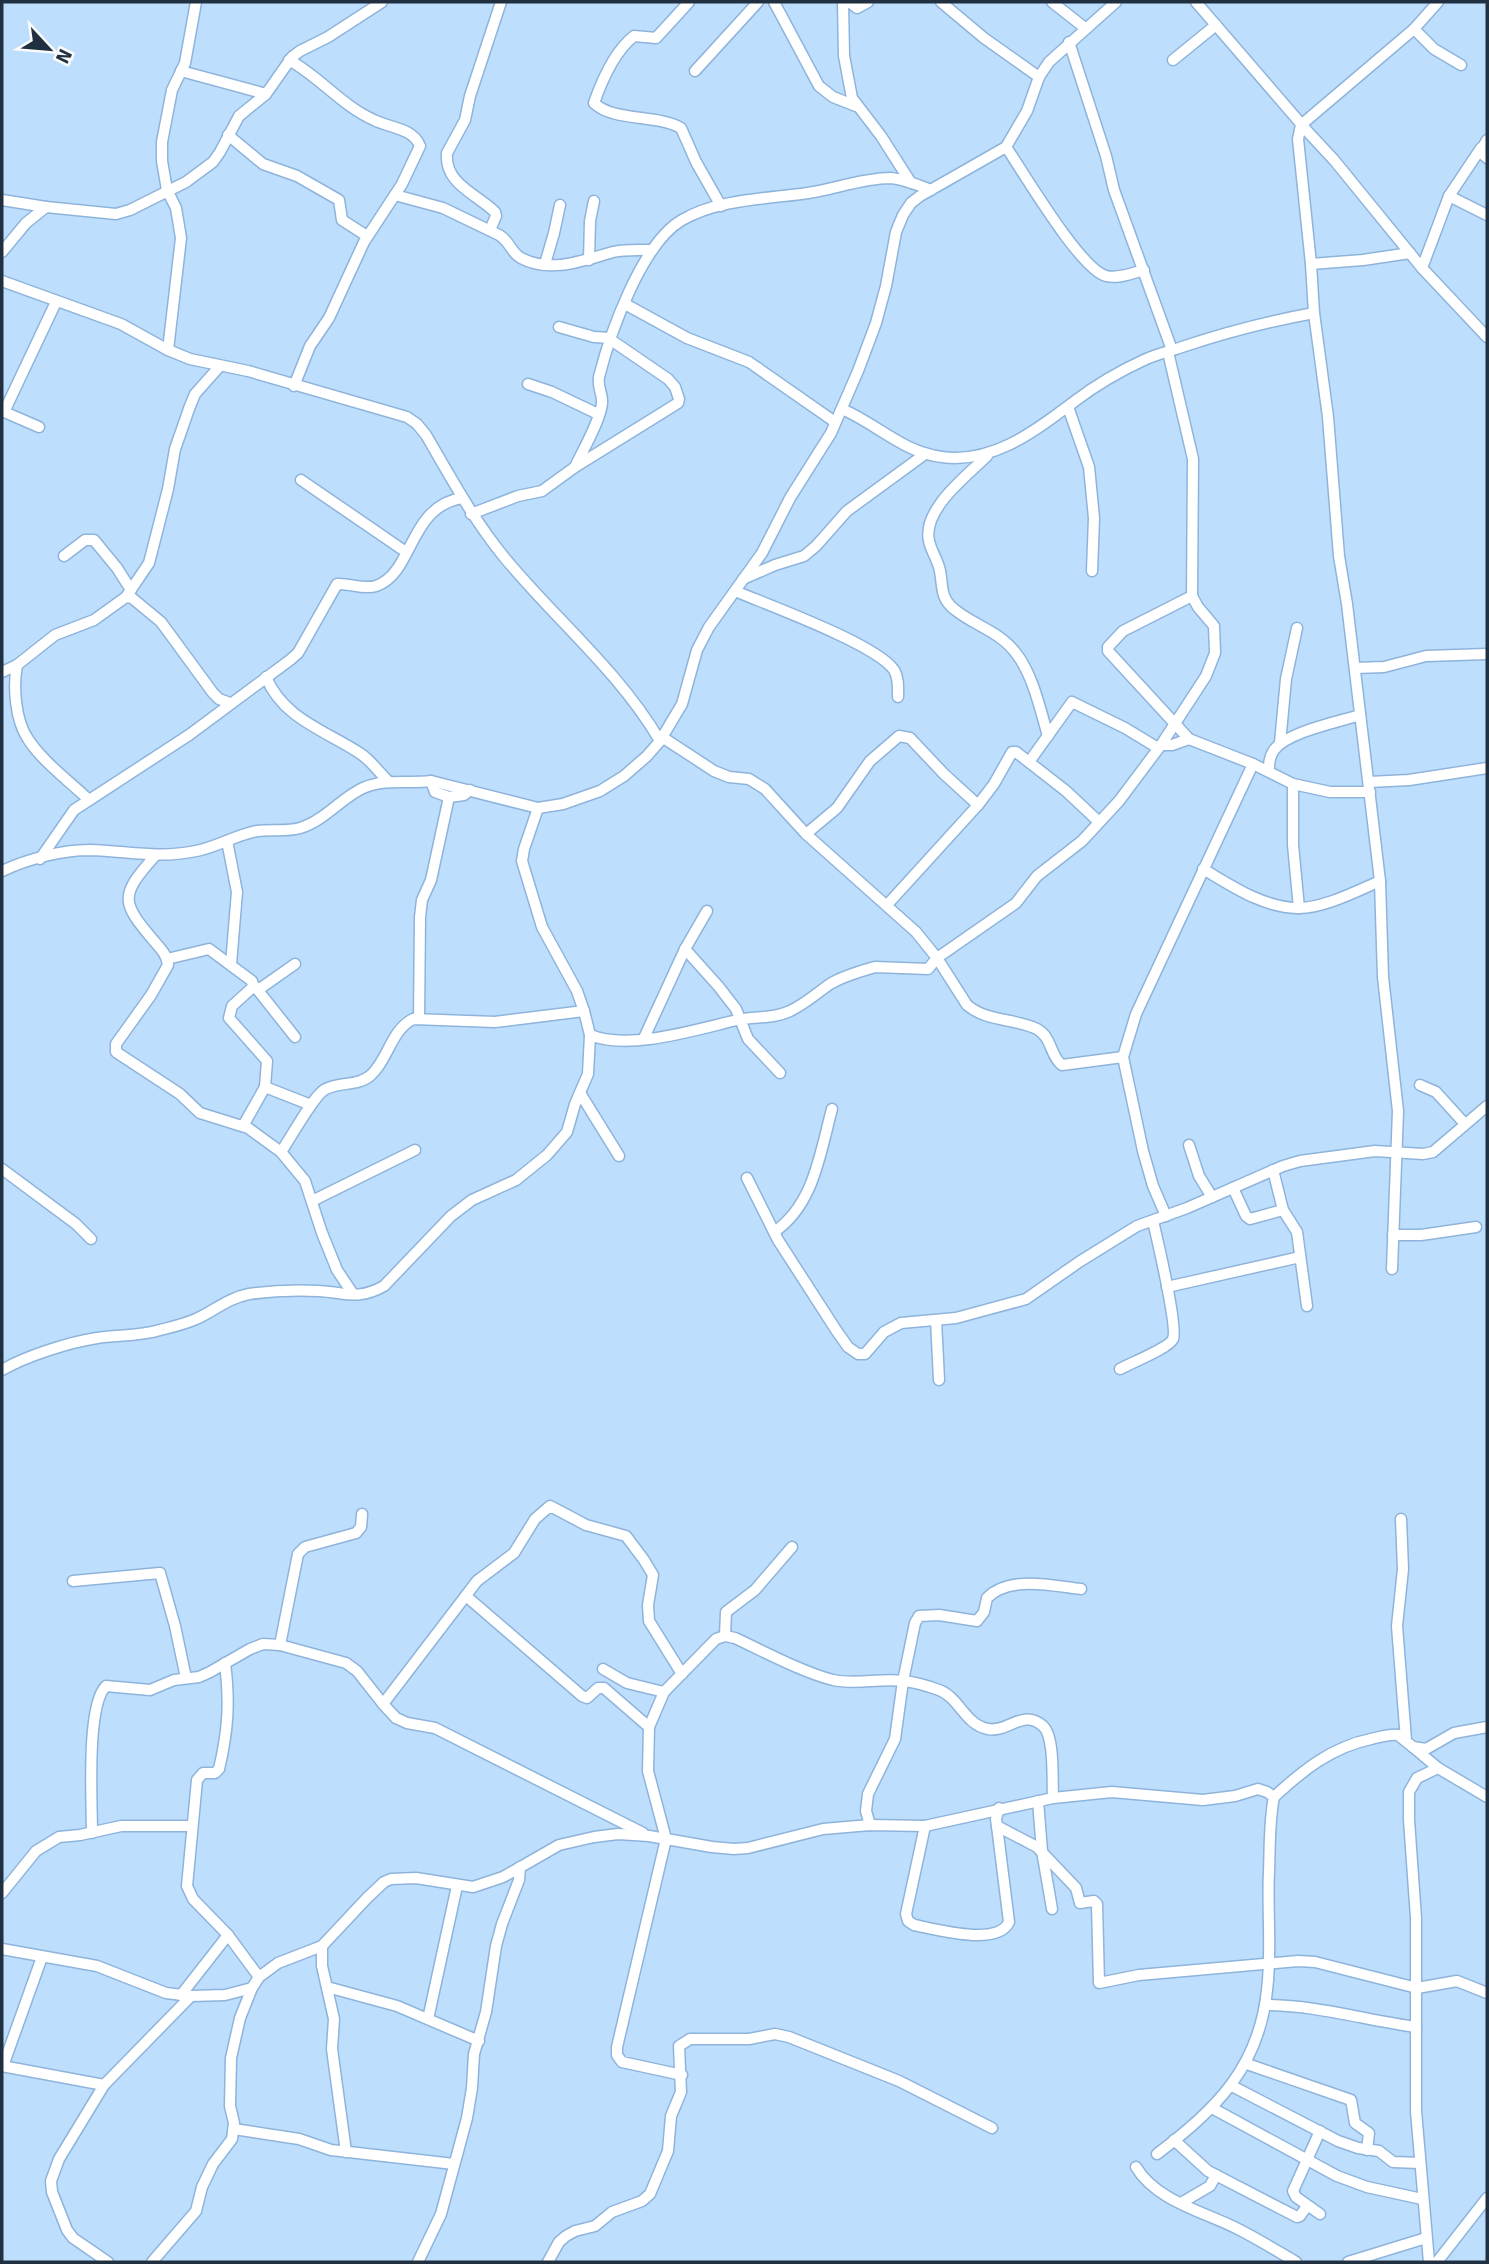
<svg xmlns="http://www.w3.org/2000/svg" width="1489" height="2264" font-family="Signika,sans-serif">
  <rect width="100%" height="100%" fill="#bedefe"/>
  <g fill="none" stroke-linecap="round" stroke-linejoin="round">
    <g stroke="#8eb4db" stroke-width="13">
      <g id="minor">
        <path d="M689 2 656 38 634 36C615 51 602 80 594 103 614 122 657 114 681 128L696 162 721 206"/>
        <path d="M774 2 819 86 833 97 856 106"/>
        <path d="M843 2 844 56 852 98 881 136 911 183"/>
        <path d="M849 2 857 8 868 2"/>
        <path d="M941 2 984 38 1039 77"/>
        <path d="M1052 2 1085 28"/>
        <path d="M1196 2 1308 132 1334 160 1422 268 1487 337"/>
        <path d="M1414 29 1434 49 1461 65"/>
        <path d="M1069 42 1106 156 1114 190 1172 350"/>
        <path d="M289 60C320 77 342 106 374 120 390 128 413 128 420 146L402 184 364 242 329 318 310 346 294 386"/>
        <path d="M1173 60 1216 25"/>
        <path d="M181 71 266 94"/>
        <path d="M695 71 758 2"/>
        <path d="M228 135 263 164 297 176 339 200 342 220 367 236"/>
        <path d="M1487 140 1480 152 1487 158"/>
        <path d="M1006 147C1024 173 1080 269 1106 276 1118 279 1133 273 1144 270"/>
        <path d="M395 195 443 208 499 235C510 241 511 253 521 258 551 274 584 260 613 252 625 249 639 250 652 250"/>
        <path d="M1449 196 1487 215"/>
        <path d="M2 200 46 207"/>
        <path d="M490 230 496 216 495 212C477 194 444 184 447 153L465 120 470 96 501 2"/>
        <path d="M2 252 26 223 46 207 116 214 130 210 186 182 213 162 220 152 239 116 266 94 292 57 300 51 328 37 382 2"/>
        <path d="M589 260 590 221 594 201"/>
        <path d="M545 264 554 233 560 205"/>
        <path d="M1311 264 1363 260 1410 253"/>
        <path d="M1422 268 1449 196 1481 148"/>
        <path d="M2 281 121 324 168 350 190 359 248 371 407 417 417 424 426 435C451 478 473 519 504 557 555 619 619 671 660 741"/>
        <path d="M625 304 687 338 749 362 835 422"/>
        <path d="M559 327 594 337 611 338"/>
        <path d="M168 350 181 238 176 208 167 190 162 161V142L172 90 185 63 196 2"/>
        <path d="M528 384 552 392 598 414"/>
        <path d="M1068 407 1089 467 1094 518 1092 571"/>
        <path d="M842 409C877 424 902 452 942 457 994 464 1036 430 1075 401 1096 385 1120 371 1144 360 1157 354 1171 351 1185 346 1227 332 1270 321 1314 313"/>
        <path d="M2 411 39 427"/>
        <path d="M4 412 56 302"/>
        <path d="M987 456C968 475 922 509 929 541 931 551 938 560 940 571 943 586 940 598 954 609 973 625 999 631 1015 652 1033 674 1040 709 1048 736"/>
        <path d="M575 467C582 452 601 419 602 403 603 394 597 387 599 377 610 333 642 243 682 220 716 200 762 199 801 194 830 191 861 178 890 178 904 179 918 185 931 190"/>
        <path d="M301 480 406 552"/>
        <path d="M471 514 518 496 542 491 575 467 678 403 679 399 675 387 668 379 611 340"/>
        <path d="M64 556 85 540H94L117 568 131 590"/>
        <path d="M743 579 775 565 804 556 816 546 847 511 925 454"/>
        <path d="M735 591C768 605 876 644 894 670 899 678 898 688 898 697"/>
        <path d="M1192 596 1123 631 1108 647V651L1189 739 1253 764 1293 784 1330 792H1370"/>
        <path d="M126 597 149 563 168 489 175 449 190 406 195 394 219 367"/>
        <path d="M17 665C13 686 15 720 28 739 41 760 70 782 89 800"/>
        <path d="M1355 668 1384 667 1426 656 1487 654"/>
        <path d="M2 672 17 665 55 635 94 620 126 597 132 598 161 622 213 693 219 699 230 703"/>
        <path d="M266 677C283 719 327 731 361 754 371 761 379 772 388 781"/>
        <path d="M662 737 714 771 729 777 749 779 765 789 806 834 916 932 937 958 967 1005C987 1022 1014 1018 1037 1029 1052 1037 1050 1056 1062 1065L1123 1057"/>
        <path d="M1280 743 1286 679 1297 628"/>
        <path d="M1161 745H1172L1189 739"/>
        <path d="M1029 762 1072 702 1125 728 1158 748"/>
        <path d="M1269 771C1269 764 1269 757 1274 750 1287 732 1338 722 1360 715"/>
        <path d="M431 781 435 792 449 797"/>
        <path d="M1369 782 1409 780 1487 768"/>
        <path d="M1293 784V845L1299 908"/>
        <path d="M806 834 837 808 870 761 899 736 910 738 944 774 978 805"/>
        <path d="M227 841 237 892 231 964"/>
        <path d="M155 856C119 896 121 902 154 941 161 949 167 955 168 965L151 995 116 1044V1052L180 1094 200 1113 248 1128 281 1152 305 1181 322 1233 337 1270 353 1294"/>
        <path d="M40 859 74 810 189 735 290 660 298 653 337 584C350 583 363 590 376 586 414 573 408 507 462 498"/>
        <path d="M1203 869C1232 886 1262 907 1297 908 1322 909 1357 891 1380 881"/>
        <path d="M2 871C28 859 61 850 90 850 128 851 157 859 196 851 217 847 236 835 257 831 271 829 287 832 300 828 324 821 341 798 363 788 386 778 408 784 431 781L538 808 563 804 600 791 624 776 647 756 660 741 682 704 697 650 709 627 762 553 790 498 831 433 858 371 876 323 886 286 896 232 903 215 911 203 920 196 1006 147 1027 111 1039 77 1049 62 1116 2"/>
        <path d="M887 905 978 805 994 784 1012 752H1016L1066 791 1099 822"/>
        <path d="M685 949 719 987 736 1009 748 1039 780 1073"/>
        <path d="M167 959 209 949 252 981 253 987 232 1006 229 1018 267 1061 265 1087 311 1105"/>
        <path d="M253 984 295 1037"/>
        <path d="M258 990 295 964"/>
        <path d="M419 1019 420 917 422 900 431 880 449 797 464 795 470 790"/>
        <path d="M590 1035C629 1051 698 1029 737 1020 755 1016 774 1019 790 1011 805 1004 817 993 830 984 843 976 861 971 875 967L928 969 937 958 1016 903 1037 876 1082 841 1119 801 1161 745 1206 676 1215 653 1214 626 1198 607 1192 596 1193 459 1168 352"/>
        <path d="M644 1038 685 949 707 911"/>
        <path d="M1420 1085 1436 1092 1465 1124"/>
        <path d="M580 1093 619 1156"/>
        <path d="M243 1126 265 1087"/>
        <path d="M1189 1145 1199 1176 1212 1197"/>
        <path d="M281 1152C290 1139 313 1097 324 1090 338 1081 358 1087 371 1075 388 1060 391 1030 413 1019L495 1022 584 1011"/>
        <path d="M2 1169 76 1224 91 1239"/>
        <path d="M1273 1170 1283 1210 1297 1232 1307 1306"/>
        <path d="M747 1178 778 1240 836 1330 848 1347 858 1354H865L884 1332 901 1323 956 1318 1026 1299 1079 1262 1137 1226 1187 1208 1283 1166 1300 1161 1375 1151 1423 1154 1433 1152 1487 1106"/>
        <path d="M1233 1188 1246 1216 1250 1219 1283 1210"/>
        <path d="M312 1201 415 1150"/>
        <path d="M1166 1216 1153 1186 1143 1151 1123 1057 1136 1014 1253 764"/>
        <path d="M774 1232C814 1205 820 1153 832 1109"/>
        <path d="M1393 1235H1421L1476 1227"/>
        <path d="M1392 1269 1398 1111 1383 977 1380 881 1347 604 1339 556 1328 417 1314 313 1311 264 1298 139 1301 125 1414 29 1438 2"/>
        <path d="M1167 1287 1300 1257"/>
        <path d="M936 1320 939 1380"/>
        <path d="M1120 1369C1131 1363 1169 1348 1173 1339 1178 1328 1157 1238 1153 1221"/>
        <path d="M2 1370C26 1356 70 1342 97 1338 119 1335 140 1336 160 1330 172 1327 185 1324 196 1319 214 1311 228 1298 249 1294 270 1291 296 1290 318 1291 345 1292 357 1301 384 1286L451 1216 472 1200 516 1180 547 1155 567 1132 575 1104 588 1074 590 1035 584 1011 577 991 542 927 522 861 524 849 538 808"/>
        <path d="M1401 1519 1403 1569 1397 1626 1406 1740"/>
        <path d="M73 1581 160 1573 175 1626 186 1678"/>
        <path d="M466 1596 582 1696 587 1698 598 1688H604L649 1727"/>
        <path d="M725 1636 726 1612 755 1590 792 1547"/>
        <path d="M280 1645 298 1554 305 1547 356 1533 361 1527 362 1514"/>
        <path d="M225 1663C230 1702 228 1731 219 1769L215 1773H203L197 1780 187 1886 193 1899 228 1935 259 1977"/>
        <path d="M603 1669 627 1683 664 1692"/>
        <path d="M383 1704 477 1581 514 1553 535 1519 550 1506 586 1525 626 1536 644 1560 653 1575 648 1605 649 1621 682 1674"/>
        <path d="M1413 1747 1438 1768 1487 1797"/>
        <path d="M1038 1801 1042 1851 1052 1909"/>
        <path d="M999 1808 996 1819 997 1826 1037 1847 1076 1888 1080 1903 1094 1901 1097 1904 1099 1983 1139 1975 1298 1961 1315 1962 1417 1988 1457 1981 1487 1993"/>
        <path d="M870 1825 866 1811 868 1794 895 1739 903 1681 915 1623 919 1616 939 1615 977 1621 984 1612 987 1598C1009 1575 1053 1586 1081 1589"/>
        <path d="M925 1826 906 1914 908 1921 914 1925C935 1929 998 1947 1009 1922L997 1826"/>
        <path d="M92 1833C92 1803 86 1705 106 1686L150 1690 174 1680 199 1677 210 1672 250 1649 263 1644 280 1645 346 1663 357 1671 383 1704 396 1718 407 1723 435 1728 643 1833"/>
        <path d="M2 1893 36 1851 59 1837 80 1835 121 1826H191"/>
        <path d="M322 1946V1966L334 2019 332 2049 346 2152"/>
        <path d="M2 1949 97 1966 166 1993 191 1996 225 1995 252 1988"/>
        <path d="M327 1987 397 2006 479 2041"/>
        <path d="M181 1995 228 1935"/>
        <path d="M1265 2005C1316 2005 1365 2020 1416 2027"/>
        <path d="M428 2019 457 1886"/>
        <path d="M1247 2064 1351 2100 1355 2123 1369 2133 1367 2150"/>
        <path d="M2 2066 104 2085 191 1996"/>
        <path d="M3 2066 42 1957"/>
        <path d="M682 2075 622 2062 617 2055V2047L666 1839 648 1771 649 1727 664 1692 716 1639 725 1636 735 1638C763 1651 804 1673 833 1680 856 1685 880 1678 903 1681 914 1682 928 1686 939 1690 959 1697 965 1725 988 1729 1008 1733 1023 1708 1043 1726 1055 1737 1052 1781 1053 1798"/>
        <path d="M104 2085 59 2159 51 2181 52 2192 67 2230 73 2238 108 2262"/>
        <path d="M1232 2086 1338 2141 1358 2148 1379 2151 1393 2162 1420 2163"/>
        <path d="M1212 2108 1337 2176 1367 2187 1422 2199"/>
        <path d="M234 2129 299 2139 331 2150 454 2164"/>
        <path d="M1174 2140 1208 2171 1297 2217 1300 2216 1307 2206"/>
        <path d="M1157 2154C1216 2109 1259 2068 1267 1990 1272 1951 1267 1911 1269 1872 1270 1847 1269 1821 1274 1797 1303 1770 1332 1747 1371 1739 1380 1737 1389 1734 1398 1735L1413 1747 1426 1749 1454 1733 1487 1727"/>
        <path d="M1136 2167C1156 2201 1205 2212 1238 2229 1258 2239 1277 2251 1296 2262"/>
        <path d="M1181 2203 1210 2186 1216 2175"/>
        <path d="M1320 2214 1296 2197 1293 2191 1320 2131"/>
        <path d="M152 2262 196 2211 202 2187 213 2164 232 2139 234 2123 230 2106 231 2058 240 2018 252 1988 259 1977 278 1963 322 1946 367 1898 384 1882 391 1879 416 1878 473 1887 503 1877 559 1845 594 1837 618 1834 649 1836 712 1847 734 1849 748 1848 823 1829 870 1825 925 1826 1053 1798 1112 1792 1203 1800 1235 1796 1258 1789 1267 1792 1274 1797"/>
        <path d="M418 2262 441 2214 467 2118 472 2088 474 2054 486 2012 496 1946 502 1924 519 1880 520 1867"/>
        <path d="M548 2262 559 2242 566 2236 575 2231 595 2226 612 2212 642 2201 650 2194 668 2151 671 2116 681 2092 679 2046 690 2039H749L775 2034 789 2037 899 2081 992 2128"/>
        <path d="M1348 2262 1426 2238"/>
        <path d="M1429 2262 1416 2111V1918L1409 1820V1792L1417 1778 1438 1768"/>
        <path d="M1437 2262 1487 2198"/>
      </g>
    </g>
    <use href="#minor" stroke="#fff" stroke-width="10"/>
  </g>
  <rect width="1489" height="2264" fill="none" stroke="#213040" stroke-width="7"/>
  <g transform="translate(49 49) rotate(116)" stroke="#fbfbfb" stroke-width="5" paint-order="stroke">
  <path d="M0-5L12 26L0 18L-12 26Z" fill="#213040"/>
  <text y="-10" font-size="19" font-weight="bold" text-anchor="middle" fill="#213040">N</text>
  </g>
</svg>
